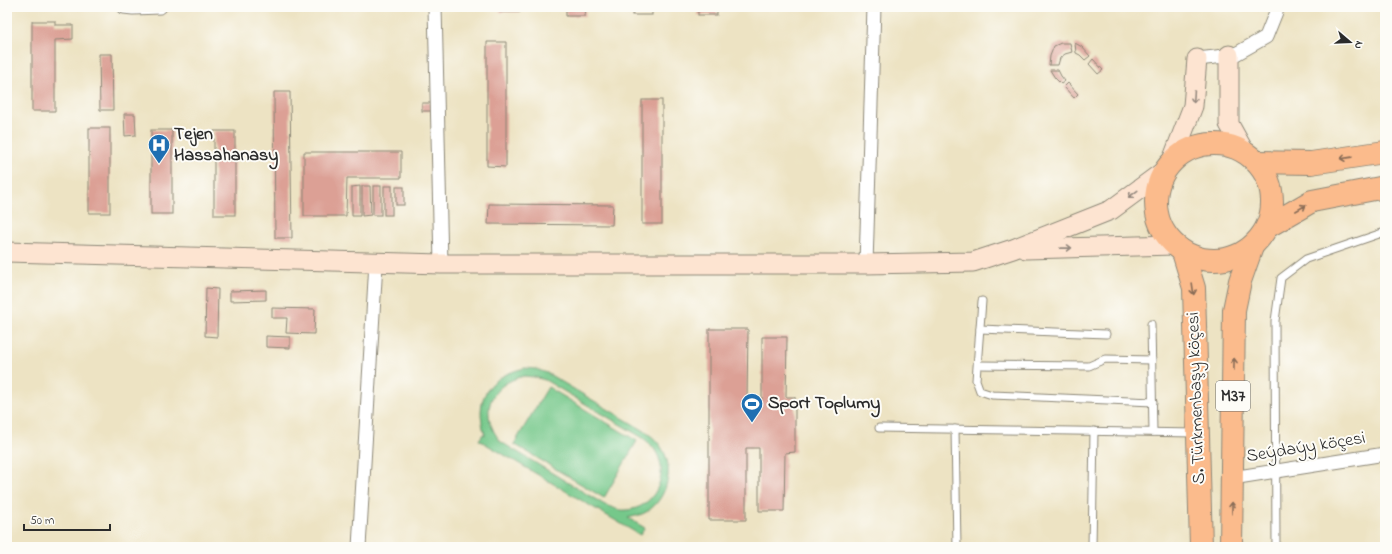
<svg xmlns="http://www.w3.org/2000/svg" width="1392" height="554" font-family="'Indie Flower',sans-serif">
  <rect width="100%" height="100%" fill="#fdfcf7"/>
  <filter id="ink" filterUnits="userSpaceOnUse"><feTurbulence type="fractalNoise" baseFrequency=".025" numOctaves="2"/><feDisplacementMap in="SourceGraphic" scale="8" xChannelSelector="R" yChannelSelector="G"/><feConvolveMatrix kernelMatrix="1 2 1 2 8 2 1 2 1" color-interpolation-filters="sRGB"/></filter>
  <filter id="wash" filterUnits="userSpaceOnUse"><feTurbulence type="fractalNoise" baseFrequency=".012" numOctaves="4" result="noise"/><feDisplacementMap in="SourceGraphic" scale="16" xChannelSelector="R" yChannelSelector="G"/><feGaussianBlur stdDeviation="0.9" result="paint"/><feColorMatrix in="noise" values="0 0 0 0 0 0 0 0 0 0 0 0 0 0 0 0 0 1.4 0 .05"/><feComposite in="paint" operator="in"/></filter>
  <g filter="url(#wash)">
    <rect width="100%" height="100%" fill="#ede3c3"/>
    <g fill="#75c88a" stroke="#507a5a" fill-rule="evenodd">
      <path d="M525 368 536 369 547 373 643 430C650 435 656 439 661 447 675 467 668 497 648 511 642 515 635 516 628 518L645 528 640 535 479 440 483 434 485 435C473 398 489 376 525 368ZM524 376 534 377 545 380 643 438C648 442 653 446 656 452 670 475 654 509 626 510 619 511 612 507 605 505L501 442C478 414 489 384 524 376Z"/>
      <path d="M548 387 637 441 604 498 514 444Z"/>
    </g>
    <g id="blocks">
      <g fill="#dca095">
        <rect x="500" y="7" width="20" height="5"/>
        <path d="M566 7H586L585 16H566Z"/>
        <rect x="632" y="7" width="20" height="8"/>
        <rect x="698" y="7" width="19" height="8"/>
        <path d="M32 21H55V25H73V39L55 40V111H32Z"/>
        <path d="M487 42H506V167L487 166Z"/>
        <path d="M1061 43H1070L1072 52 1065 54 1060 58 1058 65H1049L1050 56 1054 46Z"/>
        <path d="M1075 43 1082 47 1090 56 1085 60 1080 55 1076 53Z"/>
        <path d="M99 54H112L113 110H100Z"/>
        <path d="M1093 59 1103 70 1098 74 1089 64Z"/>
        <path d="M1050 70H1058L1061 76 1065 81 1061 84 1055 78Z"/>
        <path d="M1068 83 1078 94 1074 98 1064 87Z"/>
        <path d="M274 92H290L292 238H275Z"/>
        <rect x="642" y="100" width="20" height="124"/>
        <rect x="422" y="103" width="9" height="8"/>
        <path d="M124 114H135L136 135 125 136Z"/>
        <rect x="89" y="128" width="21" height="85"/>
        <rect x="151" y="130" width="21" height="84"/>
        <rect x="214" y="131" width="21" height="84"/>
        <path d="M304 152H401V178H347L346 216H304Z"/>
        <path d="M360 186V216H352V187Z"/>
        <path d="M362 186H370L371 215 362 216Z"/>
        <rect x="373" y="186" width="8" height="29"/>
        <rect x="384" y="186" width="8" height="29"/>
        <rect x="396" y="187" width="8" height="18"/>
        <path d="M489 204 613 205 612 225 488 224Z"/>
        <path d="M206 288 218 289 217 337 205 336Z"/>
        <path d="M266 290V300L230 301V291Z"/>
        <path d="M272 308 315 309 314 334 286 333 287 318H272Z"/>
        <path d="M709 329H748L747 399H762V337H787L786 397H795V452L785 453 784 511H759V448H746V520H709Z"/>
        <path d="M266 336 290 337V348L266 347Z"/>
      </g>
    </g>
  </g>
  <g filter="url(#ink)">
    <use href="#blocks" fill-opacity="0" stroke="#8c8777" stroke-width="1"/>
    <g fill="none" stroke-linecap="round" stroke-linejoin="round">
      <g stroke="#8c8777" stroke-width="9">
        <g id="lane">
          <path d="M982 301 976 380 980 391 992 395 1153 402"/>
          <path d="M1151 324 1153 432"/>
          <path d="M980 329 1106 334"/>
          <path d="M978 365 1089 366 1105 359 1152 360"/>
          <path d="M879 428 1196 433"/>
          <path d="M955 429 957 547"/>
          <path d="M1092 547 1094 431"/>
          <path d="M1276 547 1275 321 1281 278 1306 259 1385 232"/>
        </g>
      </g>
      <g stroke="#8c8777" stroke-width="15">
        <g id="street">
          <path d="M124 7 133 8 160 7"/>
          <path d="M435 7 441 264"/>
          <path d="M1197 59 1234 55 1266 37 1278 7"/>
          <path d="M866 264 874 7"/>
          <path d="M1232 478 1385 454"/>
          <path d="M359 547 376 263"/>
        </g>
      </g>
      <g stroke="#8c8777" stroke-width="21">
        <g id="secondary">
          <path d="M1229 55V124L1244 151"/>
          <path d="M1171 163 1193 106 1197 59"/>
          <path d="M1026 249 1174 245"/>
          <path d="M7 252 441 264H866L973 262 1013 249 1111 210 1164 171"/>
        </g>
      </g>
      <g stroke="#8c8777" stroke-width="24">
        <g id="highway">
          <circle cx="1214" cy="202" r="58"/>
          <path d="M1257 162 1311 163 1385 152"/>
          <path d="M1267 227 1312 201 1385 187"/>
          <path d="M1183 252 1194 288 1201 547"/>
          <path d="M1231 547 1234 310 1240 281 1252 247"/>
        </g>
      </g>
      <use href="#lane" stroke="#fff" stroke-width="7"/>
      <use href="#street" stroke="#fff" stroke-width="13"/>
      <use href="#secondary" stroke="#fde4d1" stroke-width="19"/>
      <use href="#highway" stroke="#fbbb8c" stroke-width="22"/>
    </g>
    <defs><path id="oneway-shaft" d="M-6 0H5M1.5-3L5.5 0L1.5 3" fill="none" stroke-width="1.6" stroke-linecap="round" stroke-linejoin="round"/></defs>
    <g stroke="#94887e">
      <use href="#oneway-shaft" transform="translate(1194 97) rotate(94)"/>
      <use href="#oneway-shaft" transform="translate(1133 194) rotate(143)"/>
      <use href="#oneway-shaft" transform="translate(1066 248) rotate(-1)"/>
    </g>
    <g stroke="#896c57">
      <use href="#oneway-shaft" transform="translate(1346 158) rotate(172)"/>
      <use href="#oneway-shaft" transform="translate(1301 208) rotate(-30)"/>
      <use href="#oneway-shaft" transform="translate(1193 289) rotate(82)"/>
      <use href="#oneway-shaft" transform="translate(1234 364) rotate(-89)"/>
      <use href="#oneway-shaft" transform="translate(1232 508) rotate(-89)"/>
    </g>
  </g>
  <defs>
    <g id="hospital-pin" transform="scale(1.15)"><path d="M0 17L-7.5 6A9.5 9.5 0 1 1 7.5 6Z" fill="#1f6fb2" stroke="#fdfcf7"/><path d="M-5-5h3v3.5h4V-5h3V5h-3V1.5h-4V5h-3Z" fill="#fff"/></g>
    <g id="stadium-pin" transform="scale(1.15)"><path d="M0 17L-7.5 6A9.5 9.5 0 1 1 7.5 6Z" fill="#1f6fb2" stroke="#fdfcf7"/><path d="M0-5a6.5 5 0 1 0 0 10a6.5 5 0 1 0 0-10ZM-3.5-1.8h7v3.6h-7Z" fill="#fff"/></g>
  </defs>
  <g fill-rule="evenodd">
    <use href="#hospital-pin" x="159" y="145"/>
    <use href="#stadium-pin" x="752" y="404"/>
  </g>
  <g text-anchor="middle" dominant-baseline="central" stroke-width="4" stroke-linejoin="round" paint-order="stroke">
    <rect fill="#fdfcf7" stroke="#6a6a68" stroke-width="1" x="1216" y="381" width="34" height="30" rx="3"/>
    <g font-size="17" font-weight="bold" fill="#2b2b2b">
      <text x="1233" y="396">M37</text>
    </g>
    <g font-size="18" font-weight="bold" fill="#2b2b2b" stroke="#fdfcf7" text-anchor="start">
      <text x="174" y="135">Tejen<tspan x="174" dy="21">Hassahanasy</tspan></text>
      <text x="768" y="404">Sport Toplumy</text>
    </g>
    <g font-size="18" fill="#2b2b2b" stroke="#fdfcf7">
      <text transform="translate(1197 398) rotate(-92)">S. Türkmenbaşy köçesi</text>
      <text transform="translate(1306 448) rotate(-9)">Seýdaýy köçesi</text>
    </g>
  </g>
  <rect width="1392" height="554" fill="none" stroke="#fdfcf7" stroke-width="24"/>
  <g transform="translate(1350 42) rotate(109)" stroke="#fdfcf7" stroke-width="3" paint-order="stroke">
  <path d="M0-3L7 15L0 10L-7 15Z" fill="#2b2b2b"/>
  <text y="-6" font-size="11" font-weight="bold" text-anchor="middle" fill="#2b2b2b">N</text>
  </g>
  <path d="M24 524v6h86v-6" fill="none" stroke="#2b2b2b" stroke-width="2"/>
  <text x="30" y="524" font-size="12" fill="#2b2b2b" stroke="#fdfcf7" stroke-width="3" paint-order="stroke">50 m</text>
</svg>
